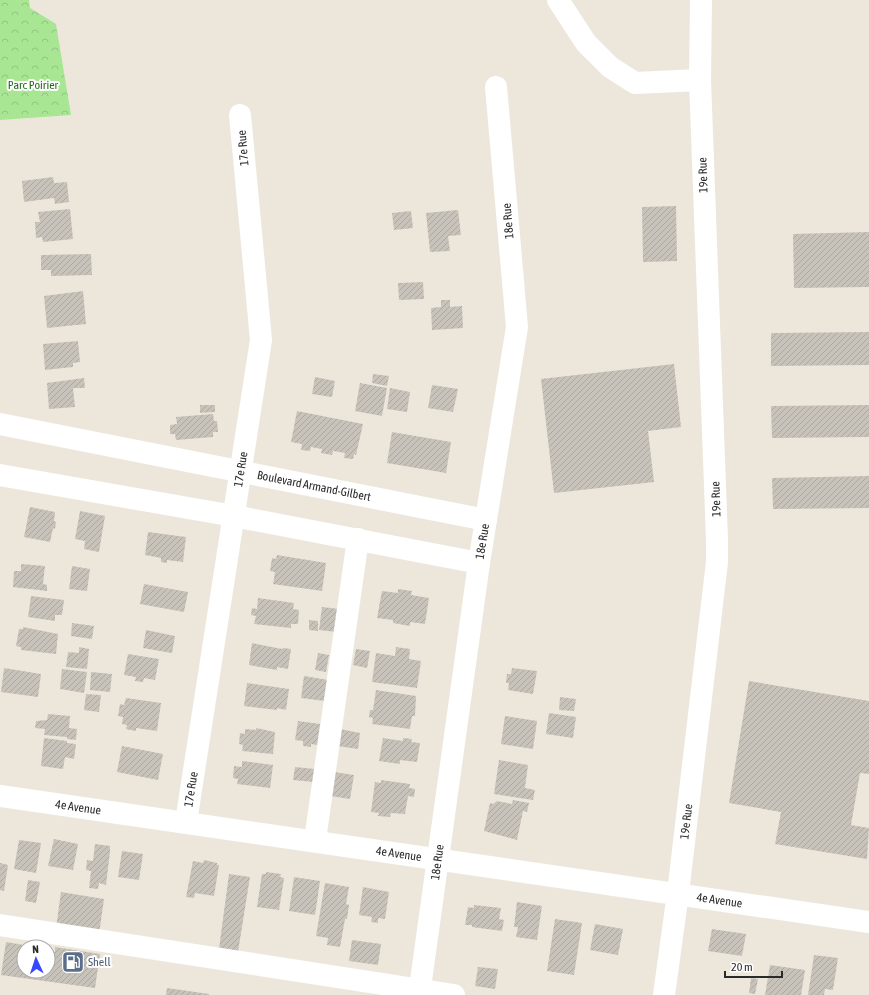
<svg xmlns="http://www.w3.org/2000/svg" width="869" height="995" font-family="'Asap Condensed',sans-serif">
  <defs>
    <pattern id="park-crowns" width="20" height="18" patternUnits="userSpaceOnUse"><rect width="20" height="18" fill="#a8e694"/><path d="M2 6a3 3 0 1 1 6 0M12 15a3 3 0 1 1 6 0" fill="none" stroke="#91c580"/></pattern>
    <pattern id="building-hatch" width="6" height="6" patternUnits="userSpaceOnUse"><rect width="6" height="6" fill="#c8c3ba"/><path d="M-1 1l2-2M0 6l6-6M5 7l2-2" fill="none" stroke="#aca8a0"/></pattern>
  </defs>
  <rect width="100%" height="100%" fill="#ede7db"/>
  <path fill="url(#park-crowns)" d="M0 0H29L30 8 56 24 71 115 0 120Z"/>
  <g fill="url(#building-hatch)">
    <path d="M53 177 54 183 67 182 69 202 55 204 54 198 24 202 22 181Z"/>
    <path d="M676 206 677 261 643 262 642 207Z"/>
    <path d="M70 209 73 239 43 242 42 237 36 238 35 222H40L38 212Z"/>
    <path d="M458 210 461 235 448 236 450 251 430 252 426 213Z"/>
    <path d="M411 211 413 228 394 230 392 213Z"/>
    <path d="M869 232V287L794 288 793 234Z"/>
    <path d="M91 254 92 275 51 276V270H41V255Z"/>
    <path d="M423 282 424 299 399 300 398 283Z"/>
    <path d="M83 291 86 324 47 328 44 296Z"/>
    <path d="M441 300H450V307L462 306 463 328 432 330 431 308 441 307Z"/>
    <path d="M869 332V365L771 366V333Z"/>
    <path d="M78 341 80 362 73 363V367L45 370 43 344Z"/>
    <path d="M674 364 681 427 648 431 654 482 554 493 541 379Z"/>
    <path d="M373 374 389 376 387 386 372 383Z"/>
    <path d="M315 377 335 381 332 397 312 394Z"/>
    <path d="M84 378 85 388H73L75 407 49 409 47 383Z"/>
    <path d="M360 383 387 388 382 416 355 411Z"/>
    <path d="M432 385 458 389 453 412 428 408Z"/>
    <path d="M390 388 410 392 407 412 387 409Z"/>
    <path d="M200 405H215V412L200 413Z"/>
    <path d="M869 405V437L772 438 771 406Z"/>
    <path d="M297 411 363 424 356 455 354 454 353 459 344 458 345 453 333 451 332 455 321 453 322 449 311 447 310 451 301 450 302 444 291 442Z"/>
    <path d="M213 414 214 421H217L218 432H213V437L176 440 175 434H170V425L177 424 176 417Z"/>
    <path d="M392 432 451 442 446 473 387 463Z"/>
    <path d="M869 476V508L773 509 772 478Z"/>
    <path d="M30 507 55 512 54 521 56 522 55 529 53 528 50 542 24 537Z"/>
    <path d="M80 511 105 516 99 552 84 549 85 541 75 539Z"/>
    <path d="M148 532 186 537 183 562 167 560V563L161 562V558L145 555Z"/>
    <path d="M277 555 326 563 322 591 273 584 275 572 270 571 272 558 276 559Z"/>
    <path d="M21 564 45 566 43 584 47 585V591L13 587 14 571H21Z"/>
    <path d="M72 566 90 569 87 591 69 589Z"/>
    <path d="M144 584 188 592 184 612 140 604Z"/>
    <path d="M398 589 412 591 411 595 429 598 425 624 410 622V626L393 623V620L377 618 382 591 398 593Z"/>
    <path d="M31 596 64 600 62 615H55V621L28 617Z"/>
    <path d="M258 598 294 603 293 609 299 610 298 624H291V628L254 624 256 616 251 615 252 608 257 609Z"/>
    <path d="M322 607 339 609 337 632 319 630Z"/>
    <path d="M309 620 318 621V631L309 630Z"/>
    <path d="M72 623 94 626 92 639 71 636Z"/>
    <path d="M23 627 58 634 56 654 21 650V647L16 646 19 629H23Z"/>
    <path d="M146 630 175 636 172 653 143 648Z"/>
    <path d="M252 643 282 649 283 648 291 649 288 669 277 667V670L249 665Z"/>
    <path d="M79 647 89 649 87 669 66 667 68 652 79 653Z"/>
    <path d="M396 647 410 649 409 659 421 661 417 688 372 682 376 653 395 656Z"/>
    <path d="M356 649 370 651 367 668 353 665Z"/>
    <path d="M318 653 329 655 326 672 315 670Z"/>
    <path d="M128 654 159 659 155 680 144 678 143 682 135 681 136 677 124 675Z"/>
    <path d="M4 668 41 674 38 697 1 692Z"/>
    <path d="M512 668 537 671 533 694 508 690 509 683H506L507 674H511Z"/>
    <path d="M62 669 87 672 84 693 60 689Z"/>
    <path d="M91 672 112 674 110 692 90 690Z"/>
    <path d="M304 676 328 680 325 701 301 698Z"/>
    <path d="M749 681 869 701V774L860 773 851 825 869 828 867 859 775 844 781 812 729 803Z"/>
    <path d="M247 683 289 689 286 710 277 708V710L244 706Z"/>
    <path d="M376 690 416 696 415 716H412L410 729 372 724 373 718 369 717 370 710H373Z"/>
    <path d="M86 694 101 695 99 712 84 710Z"/>
    <path d="M560 697 576 699 574 711 559 710Z"/>
    <path d="M126 698 161 703 157 731 136 728V731L126 729 127 725 122 724 123 717 118 716 120 704 124 705Z"/>
    <path d="M549 713 576 717 573 738 546 734Z"/>
    <path d="M48 714 70 716 69 728 77 729 76 740 67 739V737L44 735 45 729 35 728 36 721 47 720Z"/>
    <path d="M505 716 537 721 533 749 501 744Z"/>
    <path d="M298 721 320 724 317 745 311 744V747L303 746V741L295 740Z"/>
    <path d="M256 728 275 732 273 754 242 751 243 745 239 744 240 733 245 734V729L256 730Z"/>
    <path d="M340 729 360 733 358 749 337 746Z"/>
    <path d="M44 738 67 741V743L76 744 74 759 65 757 63 769 41 766Z"/>
    <path d="M383 738 403 741V738L412 739 411 742 420 743 417 762 400 760V764L379 761Z"/>
    <path d="M122 746 163 754 158 780 117 772Z"/>
    <path d="M499 760 528 765 525 788 535 790 533 800 494 794Z"/>
    <path d="M242 761 273 765 270 788 237 784 238 779 233 778 234 766 242 767Z"/>
    <path d="M295 767 315 769 314 782 293 780Z"/>
    <path d="M334 772 354 775 350 799 330 796Z"/>
    <path d="M381 780 410 784 409 788 415 789 414 797 408 796 405 814 391 813 390 817 378 816 379 813 371 812 375 782 381 783Z"/>
    <path d="M513 800 529 803 527 812 523 811 517 840 484 831 490 803 493 804 497 801 512 804Z"/>
    <path d="M54 839 78 844 73 870 48 866Z"/>
    <path d="M19 840 41 843 36 873 14 869Z"/>
    <path d="M95 844 110 846V852L106 885 99 883 98 889 89 888 91 871 86 870 87 860 93 861Z"/>
    <path d="M122 851 143 854 139 880 118 877Z"/>
    <path d="M204 860 217 863V865H219L214 896 195 893 194 898 186 897 193 861 203 863Z"/>
    <path d="M0 863 8 865 4 891 0 890Z"/>
    <path d="M266 872 281 874 280 877 284 878 279 910 257 907 262 874H266Z"/>
    <path d="M229 874 250 877 238 952 219 949Z"/>
    <path d="M294 877 320 881 315 915 289 911Z"/>
    <path d="M28 880 40 882 36 903 25 901Z"/>
    <path d="M325 883 349 887 346 904 349 905 347 919H345L340 947 327 945 328 938 316 936Z"/>
    <path d="M363 887 389 892 385 919 378 918V923L371 922 372 917 359 915Z"/>
    <path d="M61 892 104 899 99 934 56 928Z"/>
    <path d="M517 902 542 906 537 940 516 937 518 927H514Z"/>
    <path d="M474 905 501 908 499 919 504 920 502 931 472 927V925H465L468 907 474 908Z"/>
    <path d="M555 919 582 923 574 975 547 971Z"/>
    <path d="M595 924 623 929 618 955 590 950Z"/>
    <path d="M712 929 746 934 742 956 708 951Z"/>
    <path d="M352 940 381 944 378 965 349 961Z"/>
    <path d="M6 942 24 945V971H48V951L55 952V947L100 954 95 988 1 975Z"/>
    <path d="M814 955 838 958 833 990 825 989 824 995H808Z"/>
    <path d="M770 965 805 970 801 995H765Z"/>
    <path d="M478 967 498 969 495 989 475 986Z"/>
    <path d="M751 978 758 979 755 994 749 993Z"/>
    <path d="M167 988 209 994V995H166Z"/>
  </g>
  <g fill="none" stroke-linecap="round" stroke-linejoin="round">
    <g stroke="#fff" stroke-width="22">
      <path d="M558 0 586 43 610 67 635 83 700 80"/>
      <path id="s1" d="M0 424 486 520"/>
      <path d="M0 475 234 516 479 563"/>
      <path id="s2" d="M0 796 869 922"/>
      <path id="s3" d="M186 822 261 340 240 115"/>
      <path d="M315 840 358 539"/>
      <path d="M0 925 454 995"/>
      <path id="s4" d="M419 995 479 563 517 327 496 87"/>
      <path id="s5" d="M664 995 678 893 717 562V540L700 80 701 0"/>
    </g>
  </g>
  <defs>
    <g id="fuel-square" transform="scale(1.15)"><rect x="-9" y="-9" width="18" height="18" rx="4" fill="#5c6f8a" stroke="#fff"/><path d="M-5.5-6h7V0h2V4h1.3V-2.5L3-4.5l.8-.8L6-3V5H2.5V1h-1V6h-7ZM-4.2-4.7v3.2H.2V-4.7Z" fill="#fff"/></g>
  </defs>
  <g fill-rule="evenodd">
    <use href="#fuel-square" x="73" y="962"/>
  </g>
  <g text-anchor="middle" dominant-baseline="central" stroke-width="4" stroke-linejoin="round" paint-order="stroke">
    <g font-size="12" fill="#1f6a16" stroke="#fff">
      <text x="33" y="85">Parc Poirier</text>
    </g>
    <g font-size="12" fill="#2a2a2a" stroke="#fff">
      <text transform="translate(243 148) rotate(-95)">17e Rue</text>
      <text transform="translate(703 175) rotate(-92)">19e Rue</text>
      <text transform="translate(508 221) rotate(-95)">18e Rue</text>
      <text stroke="none"><textPath href="#s3" startOffset="357">17e Rue</textPath></text>
      <text stroke="none"><textPath href="#s1" startOffset="320">Boulevard Armand-Gilbert</textPath></text>
      <text transform="translate(716 499) rotate(-92)">19e Rue</text>
      <text stroke="none"><textPath href="#s4" startOffset="458">18e Rue</textPath></text>
      <text stroke="none"><textPath href="#s3" startOffset="33">17e Rue</textPath></text>
      <text stroke="none"><textPath href="#s2" startOffset="79">4e Avenue</textPath></text>
      <text stroke="none"><textPath href="#s5" startOffset="175">19e Rue</textPath></text>
      <text stroke="none"><textPath href="#s2" startOffset="403">4e Avenue</textPath></text>
      <text stroke="none"><textPath href="#s4" startOffset="134">18e Rue</textPath></text>
      <text stroke="none"><textPath href="#s2" startOffset="727">4e Avenue</textPath></text>
    </g>
    <g font-size="12" fill="#4e5e75" stroke="#fff" text-anchor="start">
      <text x="88" y="962">Shell</text>
    </g>
  </g>
  <g transform="translate(36 959) rotate(357)"><circle r="19" fill="#ffffff" stroke="#aaaaaa"/>
  <path d="M0-3L7 15L0 10L-7 15Z" fill="#3547ff"/>
  <text y="-6" font-size="11" font-weight="bold" text-anchor="middle" fill="#2a2a2a">N</text>
  </g>
  <path d="M725 971v6h57v-6" fill="none" stroke="#2a2a2a" stroke-width="2"/>
  <text x="731" y="971" font-size="12" fill="#2a2a2a" stroke="#ffffff" stroke-width="3" paint-order="stroke">20 m</text>
</svg>
